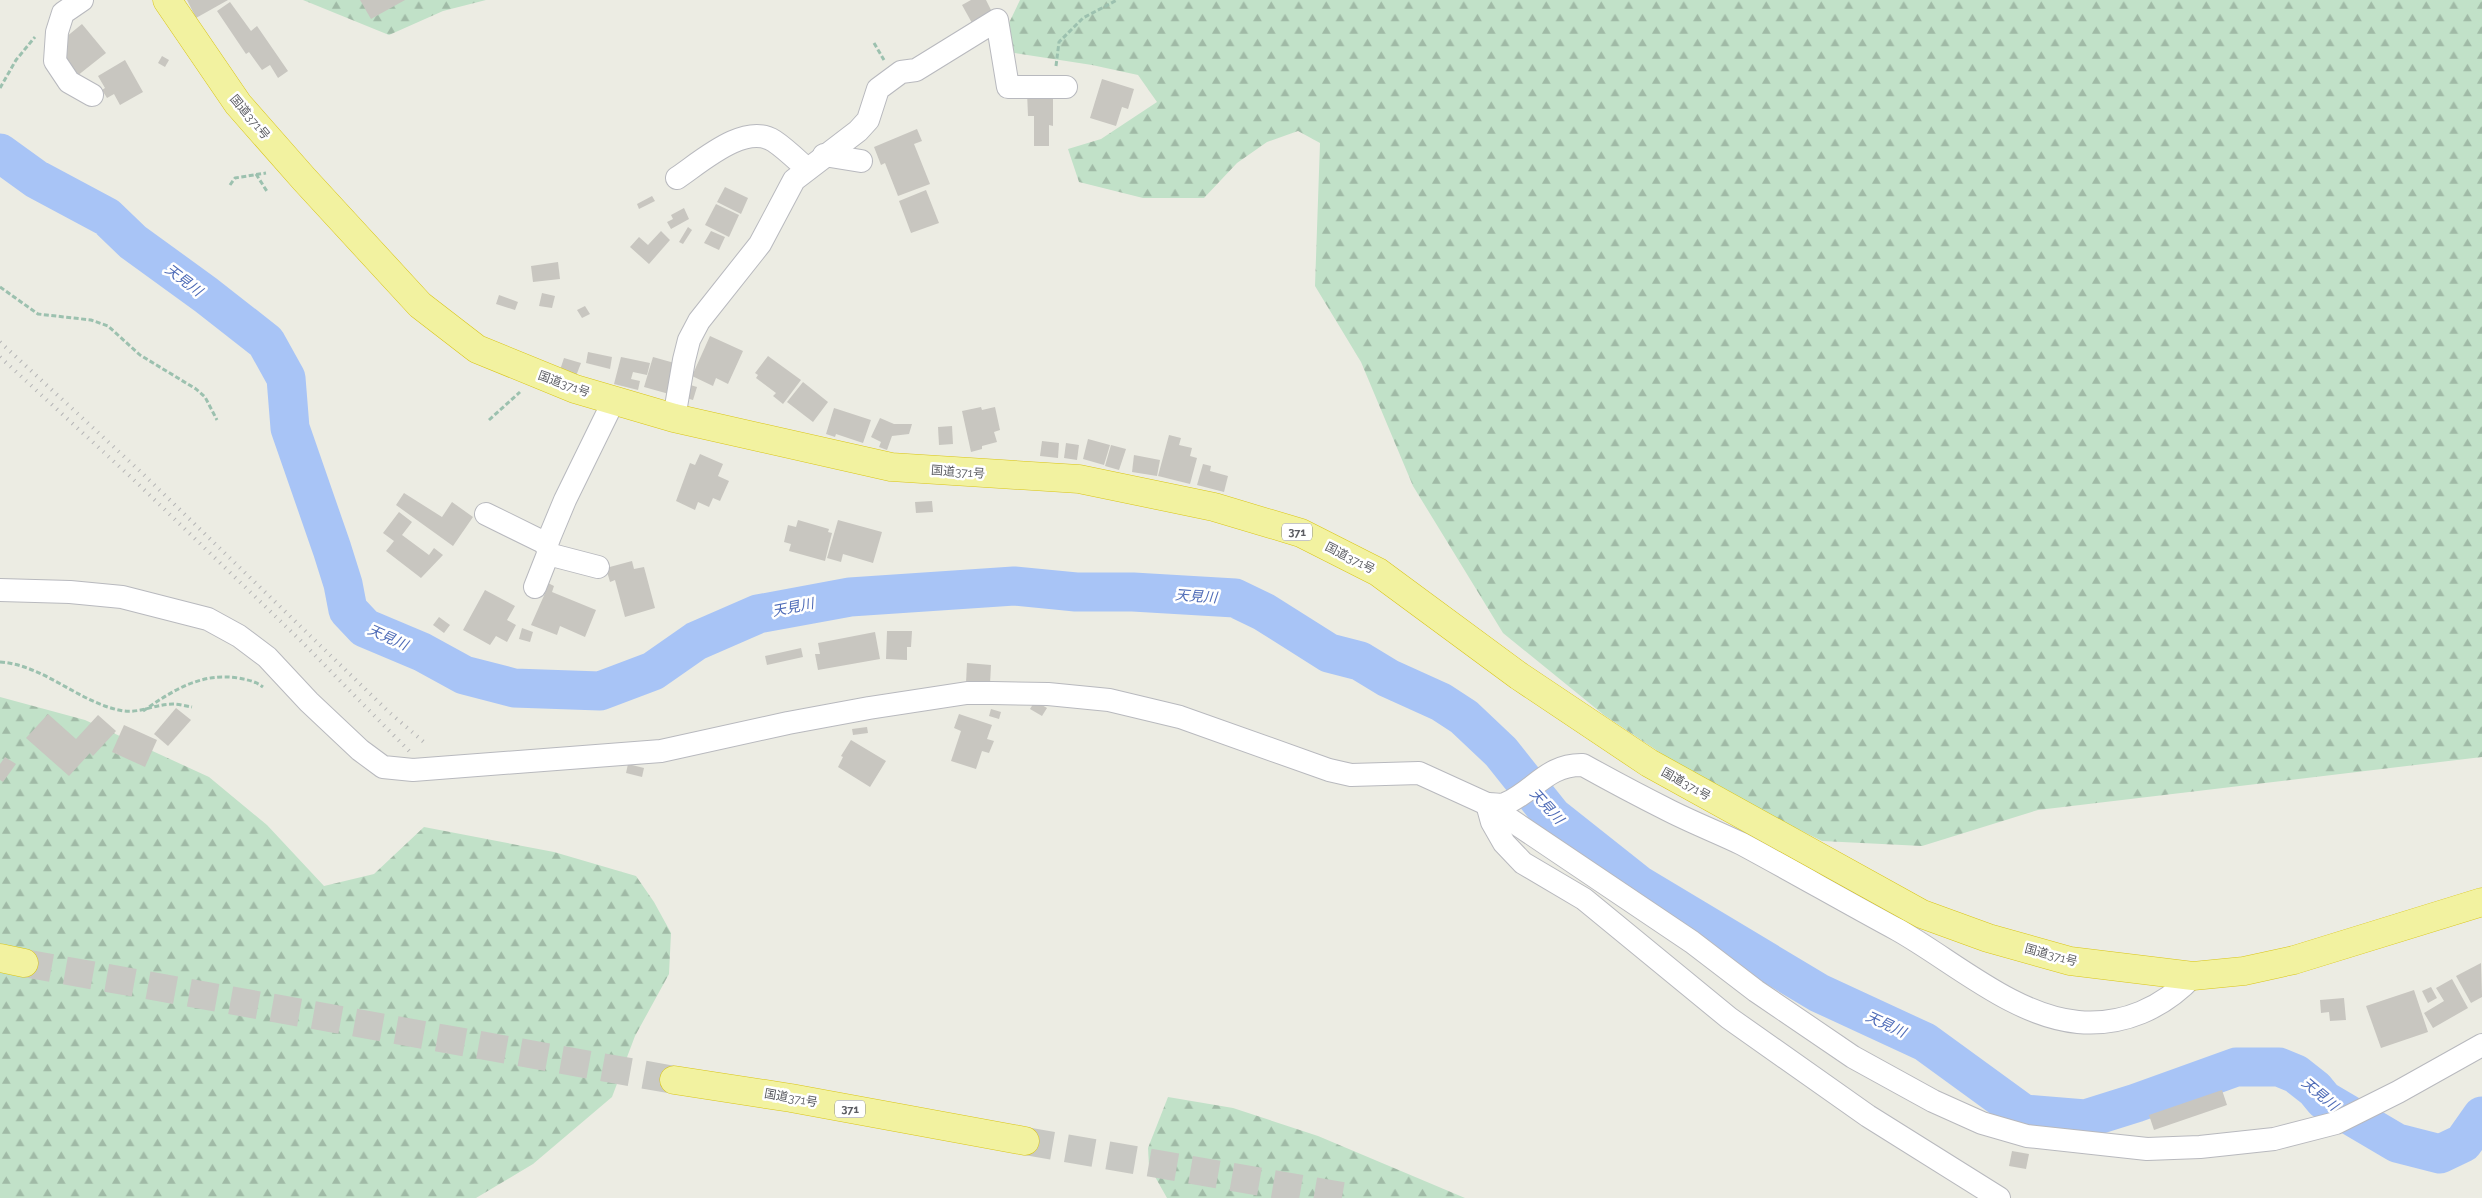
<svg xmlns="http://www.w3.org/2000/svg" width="2482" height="1198" font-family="Raleway,'Noto Sans JP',sans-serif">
  <defs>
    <pattern id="forest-firs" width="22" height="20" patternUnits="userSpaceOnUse" patternTransform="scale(1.25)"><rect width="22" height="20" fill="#c1e1c8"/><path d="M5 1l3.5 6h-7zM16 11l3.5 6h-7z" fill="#a0baa6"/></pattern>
  </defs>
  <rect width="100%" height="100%" fill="#ecece3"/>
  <g fill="url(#forest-firs)">
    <path d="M303 0H486L443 11 389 35Z"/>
    <path d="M1020 0H2482V757L2038 810 1922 846 1822 841 1707 784 1604 715 1503 633 1413 486 1361 362 1315 286 1320 143 1298 131 1267 142 1237 163 1204 198H1143L1079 182 1068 149 1101 139 1157 102 1138 75 1092 65 996 50Z"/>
    <path d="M0 697 85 720 209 777 267 825 324 886 374 874 424 827 554 852 636 876 654 902 671 933 669 974 635 1036 612 1097 533 1164 476 1198H0Z"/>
    <path d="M1168 1097 1233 1108 1318 1136 1465 1198H1167L1149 1166 1148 1148Z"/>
  </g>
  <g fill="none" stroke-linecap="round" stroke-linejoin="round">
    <path stroke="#a8c4f6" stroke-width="39" d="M0 153 36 179 107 217 133 242 206 295 266 342 286 378 290 428 332 549 343 584 348 610 365 628 422 652 464 675 514 688 600 691 653 671 696 641 758 614 850 597 1014 586 1076 592H1133L1235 598 1264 612 1329 653 1360 661 1388 678 1441 702 1464 717 1501 752 1552 816 1639 885 1819 993 1925 1042 2024 1114 2085 1119 2136 1103 2236 1067H2279L2296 1074 2315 1089 2324 1100 2397 1143 2440 1154 2463 1143 2482 1116"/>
  </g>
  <g fill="#c8c6c0">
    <path d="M187 0H228L196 18Z"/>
    <path d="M360 0H405L371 19Z"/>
    <path d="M971 0H986L992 12 972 23 962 5Z"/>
    <path d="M230 2 251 31 257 26 288 71 278 78 270 65 262 70 249 52 246 54 217 11Z"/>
    <path d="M82 24 106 53 77 76 59 54 60 42Z"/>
    <path d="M162 56 169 60 165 67 158 63Z"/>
    <path d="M125 60 143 92 120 105 114 94 107 98 102 90 105 88 98 76Z"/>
    <path d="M1102 79 1134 89 1128 109 1122 107 1116 126 1090 118Z"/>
    <path d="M1027 92H1053V126L1049 125V146H1034V116H1028Z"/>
    <path d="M917 129 922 141 914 144 930 184 898 196 885 163 881 165 874 147Z"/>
    <path d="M725 187 748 198 741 214 717 202Z"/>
    <path d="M926 190 939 223 911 233 899 201Z"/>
    <path d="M652 196 655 201 639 209 637 204Z"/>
    <path d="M716 204 739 215 729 237 705 225Z"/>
    <path d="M684 208 689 219 671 229 667 222 673 219 671 215Z"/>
    <path d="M688 227 692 230 683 244 679 242Z"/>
    <path d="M661 231 670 240 649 264 630 247 639 237 648 245Z"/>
    <path d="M711 231 725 237 719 250 704 243Z"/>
    <path d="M558 262 560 279 533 282 531 266Z"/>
    <path d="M542 293 555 296 552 308 539 306Z"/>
    <path d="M499 295 518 302 515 310 496 304Z"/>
    <path d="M585 306 590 314 582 318 577 310Z"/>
    <path d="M710 336 743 351 728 384 716 378 713 386 692 376Z"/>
    <path d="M588 352 612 357 610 369 586 363Z"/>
    <path d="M768 356 801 380 783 404 773 396 776 393 756 378 758 375 755 373Z"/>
    <path d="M621 357 650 363 647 375 633 372 631 379 640 381 638 390 614 384Z"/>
    <path d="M653 357 678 364 669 394 644 387Z"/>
    <path d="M564 358 581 363 576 376 560 370Z"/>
    <path d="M803 382 828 402 813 422 787 402Z"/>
    <path d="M687 384 697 387 693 400 683 397Z"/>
    <path d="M981 407 982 410 995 407 1000 430 994 432 997 442 982 446V449L971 452 962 411Z"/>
    <path d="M834 408 871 420 863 443 836 434 835 437 826 434Z"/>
    <path d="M880 418 894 424H912L909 434 892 436 887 450 879 447 881 442 871 437Z"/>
    <path d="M952 426 953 444 939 445 938 427Z"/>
    <path d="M1169 435 1181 438 1179 445 1192 448 1190 456 1197 458 1190 484 1158 476Z"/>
    <path d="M1088 439 1110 445 1104 465 1083 459Z"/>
    <path d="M1042 441 1059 443 1058 458 1040 456Z"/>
    <path d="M1066 443 1079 445 1077 460 1064 458Z"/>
    <path d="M1111 445 1126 449 1119 470 1105 466Z"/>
    <path d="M700 454 723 464 718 476 729 481 720 501 713 498 709 507 698 502 695 510 676 501 690 463 695 465Z"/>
    <path d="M1134 455 1160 460 1157 476 1132 472Z"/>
    <path d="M1203 464 1211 466 1210 471 1228 476 1224 492 1197 485Z"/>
    <path d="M404 493 442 517 452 502 473 517 453 546 396 505Z"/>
    <path d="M932 501 933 512 916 513 915 502Z"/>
    <path d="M399 512 412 522 402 535 429 555 434 548 443 555 421 578 386 551 394 541 383 533Z"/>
    <path d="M798 520 829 529 828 532 832 533 825 561 789 551 791 544 784 542 788 525 796 527Z"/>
    <path d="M838 520 882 532 873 563 843 554 841 562 827 558Z"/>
    <path d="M632 561 634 569 644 567 655 608 625 617 615 580 610 582 606 568Z"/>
    <path d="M544 581 554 586 552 592 596 610 585 637 560 626 557 635 531 625 546 591 541 589Z"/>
    <path d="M485 590 515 606 507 620 516 625 507 642 496 636 490 645 463 630Z"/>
    <path d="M439 617 450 625 444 633 433 625Z"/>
    <path d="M522 628 533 632 530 642 519 639Z"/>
    <path d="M887 631H912L911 647H907V660L886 659Z"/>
    <path d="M875 632 880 659 818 670 815 654H820L818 643Z"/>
    <path d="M801 648 803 657 767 665 765 656Z"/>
    <path d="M967 663 991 665 990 684 966 683Z"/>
    <path d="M1035 701 1047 708 1042 716 1030 709Z"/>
    <path d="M176 708 191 720 168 746 154 734Z"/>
    <path d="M991 709 1001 712 999 719 989 716Z"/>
    <path d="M48 714 76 739 98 715 116 731 93 756 90 753 69 776 26 738Z"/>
    <path d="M959 714 992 725 987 739 994 741 989 753 982 751 976 769 951 761 961 731 954 728Z"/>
    <path d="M124 725 157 740 145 767 112 752Z"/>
    <path d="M867 727 868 733 853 735 852 729Z"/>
    <path d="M851 740 886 761 870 787 838 767 843 757 841 756Z"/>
    <path d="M5 757 16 764 3 782 0 780V764Z"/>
    <path d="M628 764 644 768 642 777 626 773Z"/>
    <path d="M2481 963 2482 997 2471 1003 2456 976Z"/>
    <path d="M2452 979 2468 1008 2433 1028 2424 1013 2444 1001 2436 988Z"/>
    <path d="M2431 987 2437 998 2428 1003 2422 991Z"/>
    <path d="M2414 990 2428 1032 2381 1048 2366 1006Z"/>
    <path d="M2344 998 2346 1020 2330 1021 2329 1012 2321 1013 2320 1000Z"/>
    <path d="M2222 1090 2227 1105 2154 1130 2149 1115Z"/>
    <path d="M2012 1151 2029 1154 2026 1169 2009 1166Z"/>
  </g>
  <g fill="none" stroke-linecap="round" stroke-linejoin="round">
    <g stroke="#c8c8c3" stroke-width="28" stroke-dasharray="28 14" stroke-linecap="butt">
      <path d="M24 963 674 1080"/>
      <path d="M1025 1141 1354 1198"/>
    </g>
    <g stroke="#b8b9be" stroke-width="24">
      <g id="minor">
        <path d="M82 0 63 13 57 32 55 61 69 82 92 95"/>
        <path d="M824 155 861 161"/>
        <path d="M677 178C701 162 745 122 774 141 786 149 797 160 807 169"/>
        <path d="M674 418 684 360 689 340 699 321 760 244 794 180 858 131 868 120 878 89 901 72 916 70 997 20 1008 87H1066"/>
        <path d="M486 514 547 544"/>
        <path d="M548 554 598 567"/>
        <path d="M535 587 548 554 547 544 550 536 565 500 614 400"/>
        <path d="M0 590 70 592 122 597 208 619 239 636 267 657 309 702 360 750 383 767 413 770 661 751 788 723 869 708 967 693H992L1048 694 1109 700 1180 717 1329 770 1351 775 1419 773 1487 804 1692 942 1756 991 1853 1057 1933 1101 1982 1123 2027 1136 2147 1149 2200 1147 2274 1139 2336 1123 2398 1092 2482 1045"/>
        <path d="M1487 804C1493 804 1502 806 1507 803 1535 790 1548 764 1583 765 1610 780 1638 795 1666 809 1691 822 1717 832 1742 844 1794 872 1846 902 1898 930 1953 961 2014 1016 2078 1022 2123 1026 2163 1008 2193 976"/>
        <path d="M1487 804 1492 822 1504 843 1523 863 1584 899 1729 1018 1868 1116 1999 1198"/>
      </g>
    </g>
    <g stroke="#d9c516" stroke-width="29">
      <g id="trunk">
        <path d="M167 0 238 104 304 179 420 305 477 349 575 389 674 418 891 467 1079 479 1214 507 1301 533 1378 572 1519 676 1649 763 1922 914 1988 938 2070 961 2193 976 2244 971 2294 960 2482 902"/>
        <path d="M0 958 24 963"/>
        <path d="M674 1080 791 1098 1025 1141"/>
      </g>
    </g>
    <g stroke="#9cc1af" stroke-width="3" stroke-dasharray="5 2.5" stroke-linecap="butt">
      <path d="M874 43 884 60"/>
      <path d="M1056 66 1059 42 1083 18 1117 0"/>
      <path d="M0 88 16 60 35 37"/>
      <path d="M256 174 268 193"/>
      <path d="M230 185 235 178 266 173"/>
      <path d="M0 287 38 314 91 320 108 326 140 355 196 389 205 397 217 420"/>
      <path d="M489 420 520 392"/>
      <path d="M0 662C45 665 80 704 124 711 141 713 156 704 173 704 179 704 186 706 192 707"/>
      <path d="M143 711C172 691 201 672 238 678 248 680 255 681 263 687"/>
    </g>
    <use href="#minor" stroke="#fff" stroke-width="22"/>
    <use href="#trunk" stroke="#f2f2a0" stroke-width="28"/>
    <g stroke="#b5b5b6" stroke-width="4" stroke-dasharray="1 6" stroke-linecap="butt">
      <path d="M0 342 143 474 390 713 425 743"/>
      <path d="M0 357 134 480 301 641 412 754"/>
    </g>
  </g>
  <g text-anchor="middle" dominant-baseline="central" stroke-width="5" stroke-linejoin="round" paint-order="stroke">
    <g fill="#fff" stroke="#8c8d91" stroke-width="1">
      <rect x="1282" y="523.5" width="30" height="17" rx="4"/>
      <rect x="835" y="1100.5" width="30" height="17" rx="4"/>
    </g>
    <g font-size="11" font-weight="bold" fill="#5b5c62">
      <text x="1297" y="532">371</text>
      <text x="850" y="1109">371</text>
    </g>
    <g font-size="12" fill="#5b5c62" stroke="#fff">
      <text transform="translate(250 117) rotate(50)">国道371号</text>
      <text transform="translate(564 384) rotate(20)">国道371号</text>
      <text transform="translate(958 472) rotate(4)">国道371号</text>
      <text transform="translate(1350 558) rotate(27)">国道371号</text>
      <text transform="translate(1686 784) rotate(29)">国道371号</text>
      <text transform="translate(2051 955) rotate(15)">国道371号</text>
      <text transform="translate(791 1098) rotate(10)">国道371号</text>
    </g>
    <g font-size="14" font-style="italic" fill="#4e6bb7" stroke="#fff">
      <text transform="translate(184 280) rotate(37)">天見川</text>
      <text transform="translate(1196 596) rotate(4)">天見川</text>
      <text transform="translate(793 607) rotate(-11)">天見川</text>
      <text transform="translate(388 637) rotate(24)">天見川</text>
      <text transform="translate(1547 806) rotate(48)">天見川</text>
      <text transform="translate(1886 1024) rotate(25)">天見川</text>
      <text transform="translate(2320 1094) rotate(40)">天見川</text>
    </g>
  </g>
</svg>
